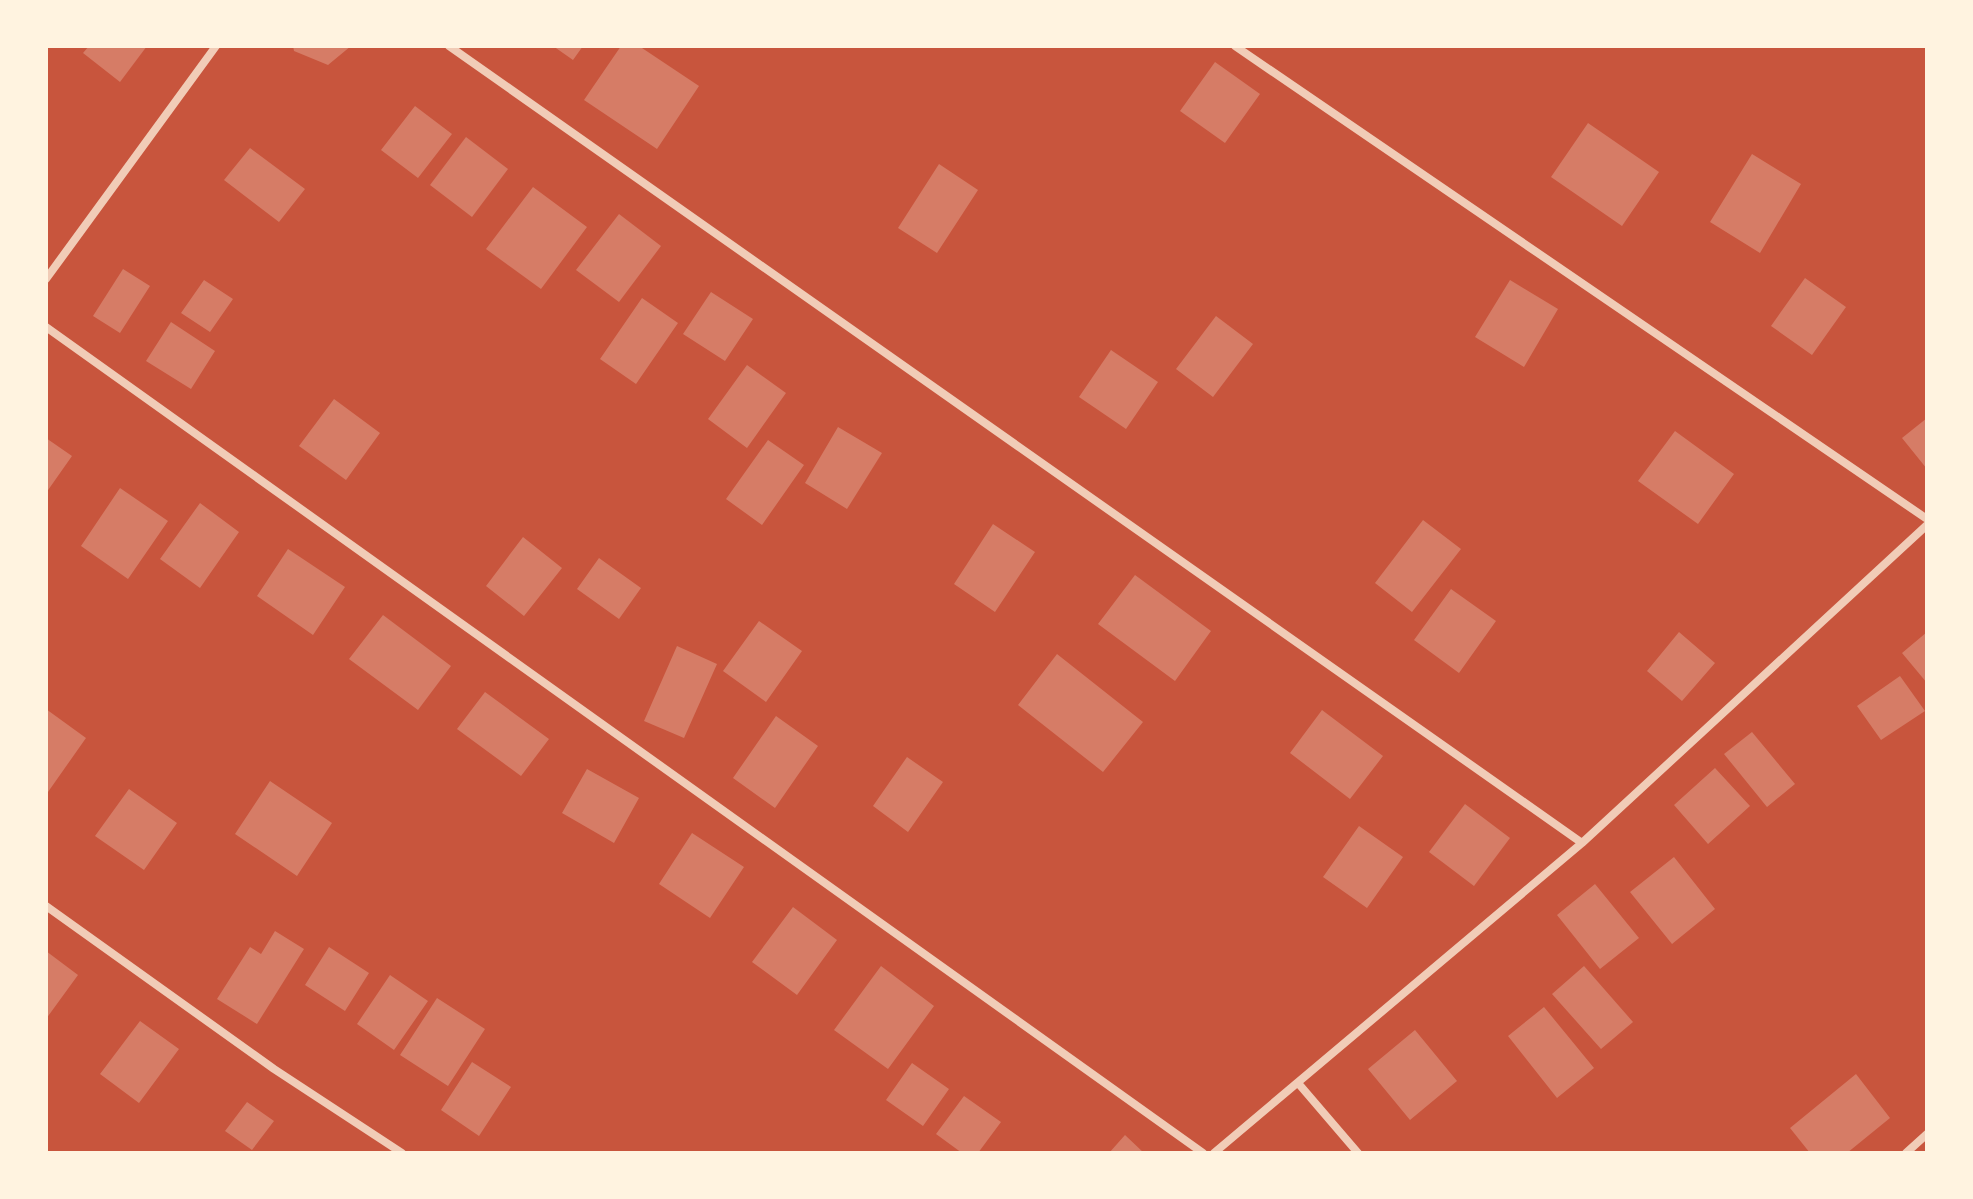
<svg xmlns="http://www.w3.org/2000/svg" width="1973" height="1199" viewBox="0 0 1973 1199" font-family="'PT Sans',sans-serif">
<rect width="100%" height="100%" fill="#c8553d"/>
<path fill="#d67c66" d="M89 46H147L120 82 83 53Z
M293 46H351L328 65 294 51Z
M553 46H583L573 60Z
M621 46H639L699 86 657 149 584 100Z
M1215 62 1260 94 1225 143 1180 111Z
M415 106 452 134 418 178 381 150Z
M1588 123 1659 172 1622 226 1551 177Z
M466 137 508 169 472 217 430 185Z
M250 148 305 189 279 222 224 180Z
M1752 154 1801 184 1760 253 1710 222Z
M939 164 978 190 937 253 898 228Z
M533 187 587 227 541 289 486 249Z
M619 214 661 246 619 302 576 270Z
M123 269 150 286 120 333 93 316Z
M1805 278 1846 307 1812 355 1771 326Z
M204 280 233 299 210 332 181 313Z
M1510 280 1558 309 1524 367 1475 337Z
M711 292 753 319 725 361 683 334Z
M642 298 678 323 636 384 600 359Z
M1216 316 1253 344 1213 397 1176 369Z
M171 322 215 351 191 389 146 361Z
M1111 350 1158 382 1126 429 1079 397Z
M747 365 786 393 747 448 708 419Z
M334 399 380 433 346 480 299 446Z
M1927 418V469L1902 438Z
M838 427 882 453 847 509 805 483Z
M1675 431 1734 474 1698 524 1638 481Z
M46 438 72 456 46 493Z
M768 440 804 465 762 525 726 499Z
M120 488 168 521 128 579 81 546Z
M200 503 239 532 200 588 160 559Z
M1423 520 1461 549 1412 612 1375 583Z
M993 524 1035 552 995 612 954 584Z
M523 537 562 568 524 616 486 586Z
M288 549 345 587 313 635 257 596Z
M599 558 641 588 619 619 577 589Z
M1135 575 1211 631 1175 681 1098 624Z
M1451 589 1496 621 1459 673 1414 640Z
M383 615 451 666 418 710 349 659Z
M759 621 802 651 766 702 723 671Z
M1679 632 1715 663 1682 701 1647 671Z
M1927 632V683L1902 653Z
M677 646 717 664 684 738 644 721Z
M1057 654 1143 722 1103 772 1018 705Z
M1900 676 1925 711 1881 740 1857 706Z
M485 692 549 739 521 776 457 729Z
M46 709 86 738 48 792 46 790Z
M1322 710 1383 756 1350 799 1290 753Z
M776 716 818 746 775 808 733 778Z
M1752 732 1795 784 1767 807 1724 754Z
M907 757 943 782 908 832 873 806Z
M1715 768 1750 806 1708 844 1674 805Z
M587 769 639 798 614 843 562 813Z
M270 781 332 823 297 876 235 834Z
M129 789 177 823 144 870 95 836Z
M1465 804 1510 838 1474 886 1429 852Z
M1359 826 1403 857 1367 908 1323 877Z
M692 833 744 867 710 918 659 884Z
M1674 857 1715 909 1672 944 1630 892Z
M1595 884 1639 938 1600 969 1557 915Z
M793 907 837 940 797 995 752 962Z
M275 931 304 949 257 1024 217 999 250 947 261 954Z
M329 947 369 973 345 1011 305 985Z
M46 951 78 975 46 1019Z
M881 966 934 1006 888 1069 834 1030Z
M1584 966 1633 1022 1601 1049 1552 994Z
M390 975 428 1001 394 1050 357 1024Z
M437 998 485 1029 448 1086 400 1055Z
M1544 1007 1594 1068 1557 1098 1508 1036Z
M140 1021 179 1049 139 1103 100 1074Z
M1415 1030 1457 1081 1410 1120 1368 1069Z
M472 1062 511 1087 479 1136 441 1110Z
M912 1063 949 1089 923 1126 886 1100Z
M1856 1074 1890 1118 1847 1153H1810L1790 1128Z
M964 1096 1001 1122 978 1153H962L936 1134Z
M247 1102 274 1121 252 1150 225 1131Z
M1125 1135 1144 1153H1109Z"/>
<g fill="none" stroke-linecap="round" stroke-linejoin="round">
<path stroke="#f1ccb7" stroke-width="8" d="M449 46 1582 843
M1235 46 1927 519
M46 279 216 46
M46 327 1203 1153
M46 906 274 1069 402 1153
M1298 1083 1358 1153
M1214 1153 1582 843 1927 525
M1906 1153 1927 1134"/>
</g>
<rect width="1973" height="1199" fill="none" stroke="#fff3e0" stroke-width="96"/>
</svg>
